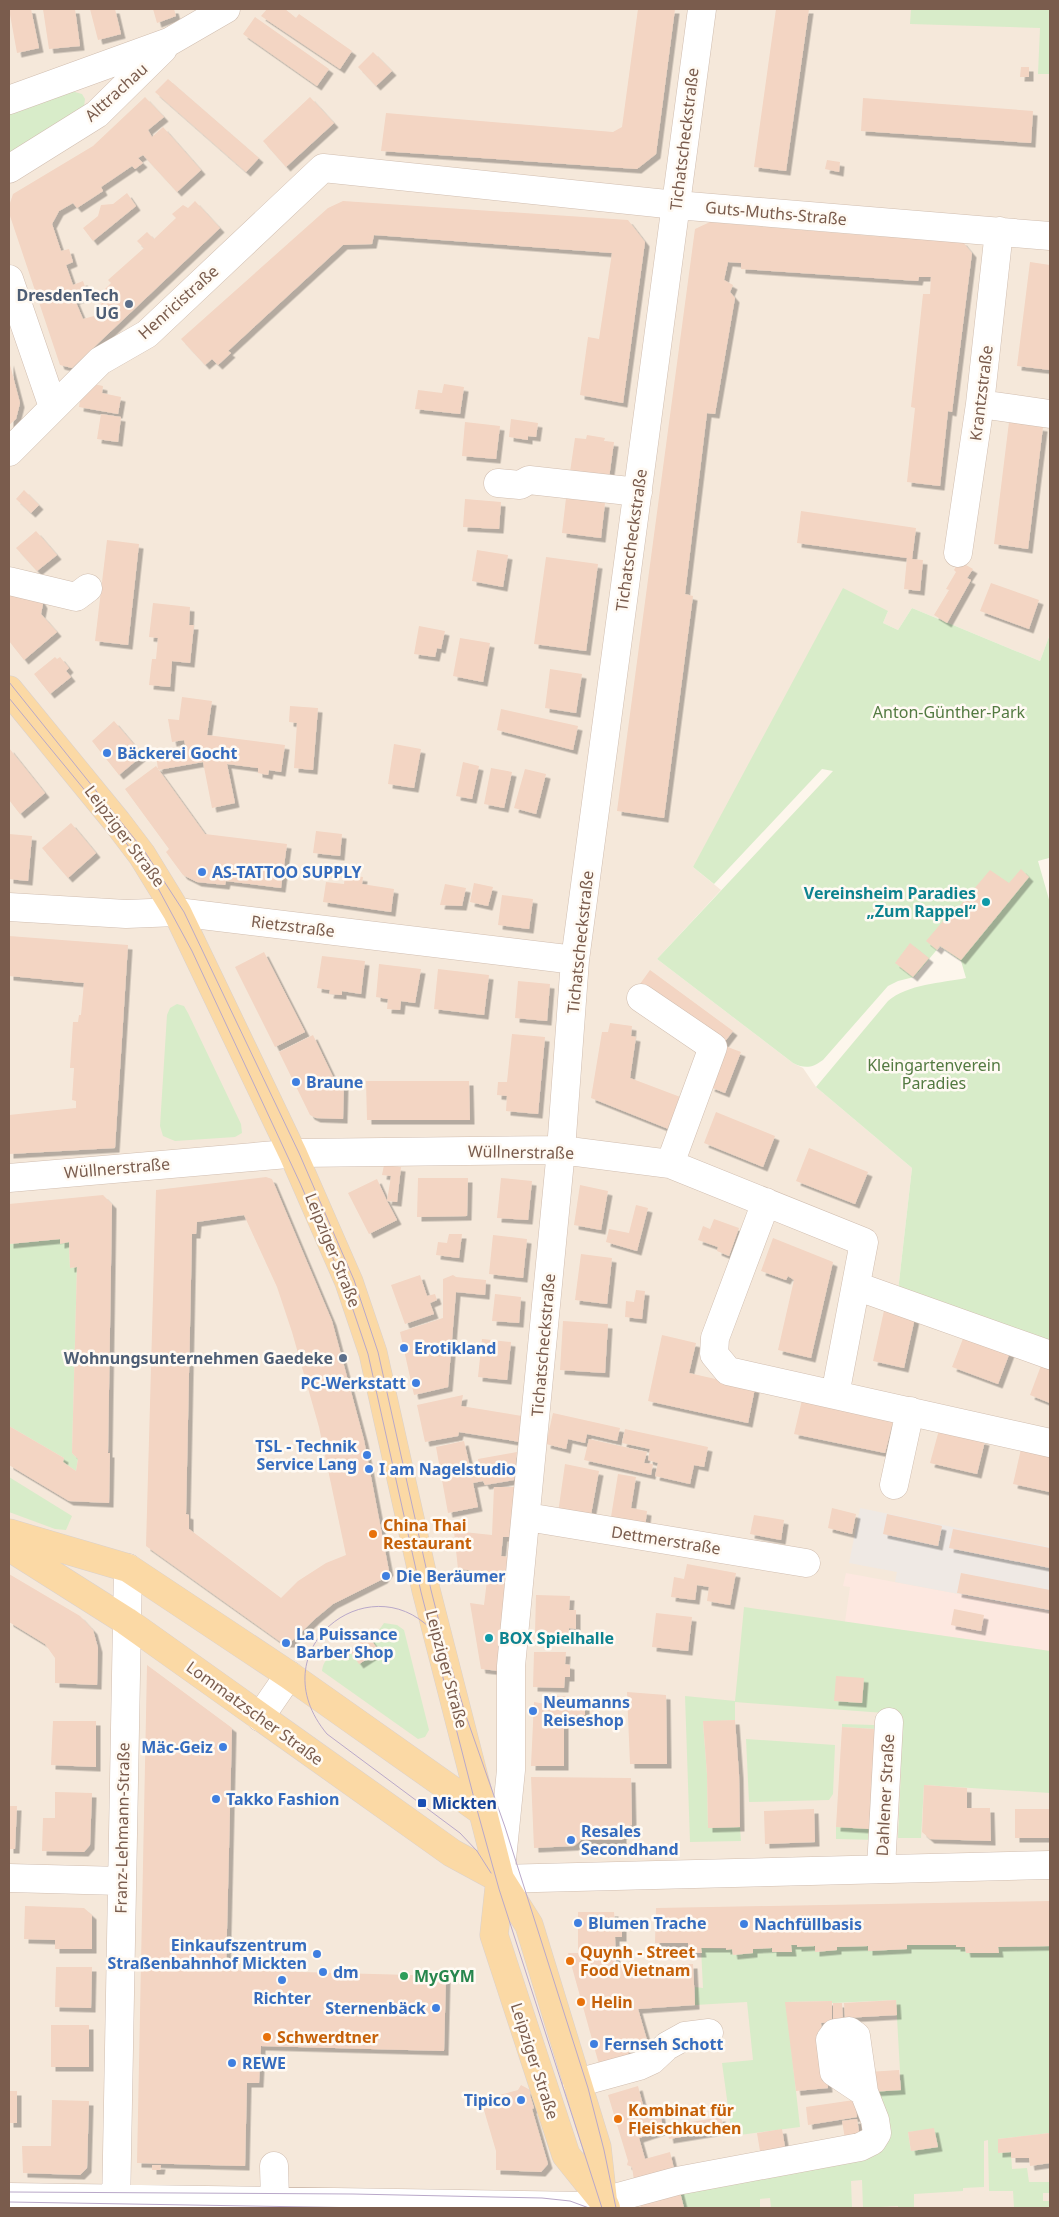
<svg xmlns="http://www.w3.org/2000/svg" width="1059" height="2217" viewBox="0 0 1059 2217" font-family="'Noto Sans',sans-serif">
<defs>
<filter id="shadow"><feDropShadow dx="4.5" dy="4.5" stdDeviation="0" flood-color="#0004"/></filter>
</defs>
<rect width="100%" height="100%" fill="#fdf6ec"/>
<path fill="#f5e8da" d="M9 9H1050V634L1040 661 912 608 898 630 883 623 888 611 693 867 721 890 657 959 793 1063 803 1068 816 1087 912 1168 898 1291 1050 1340V2208H9Z"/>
<path fill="#fde8e0" d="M846 1573 1050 1611V1651L845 1622 850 1587 843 1586Z"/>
<path fill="#efe9e4" d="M860 1508 1050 1547V1611L895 1582 897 1572 849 1563Z"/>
<path fill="#d8ecc9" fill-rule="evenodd" d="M911 9H1050V74H1038L1040 28 910 24Z
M68 90 82 94 85 99 84 107 9 156V111Z
M843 588 888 611 883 623 898 630 912 608 1040 661 1050 634V860L1049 858 1038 861 1050 903V1340L898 1291 912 1168 816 1087 888 1001C908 984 941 983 966 978L961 961 940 946 914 977 898 981 888 986 823 1060C812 1068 805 1069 793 1063L657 959 833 771 822 769 714 884 693 867Z
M177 1004 184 1006 188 1013 241 1124 242 1133 235 1137 175 1141 163 1136 160 1126 167 1015 170 1008Z
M60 1239 69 1242 70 1268 77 1267 72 1453 78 1459 76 1471 63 1462 64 1458 9 1426V1244Z
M9 1477 72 1516 66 1530 55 1529 9 1512Z
M744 1607 1050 1651V1793L924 1785 921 1838H898L901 1770H897L898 1714 735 1702V1720L703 1722 707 1774 708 1828 740 1827 741 1841 690 1842 685 1696 735 1701Z
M384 1623 397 1625 404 1630 429 1730 425 1737 418 1739 322 1671C325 1652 336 1659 349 1650L360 1664 379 1651 369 1637 379 1630Z
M842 1724 874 1725 882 1732 876 1840 836 1839V1827L869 1828 875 1729 842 1727Z
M746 1739 835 1745 833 1794 829 1800 749 1802Z
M791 1945 815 1946V1952L837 1950V1947L868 1946V1951L907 1949V1945H956V1947H965L966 1953H998V1947L1050 1946V2133L998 2139V2153L1011 2152 1012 2169 1027 2168 1029 2182H1050V2193H1043V2201H1050V2208H1014L1013 2191H989L988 2140 984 2141V2187L963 2188V2191L914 2194V2208H898V2206L863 2208 862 2180 851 2181 852 2208H771L770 2198 760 2199V2208H684L679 2188 873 2149 870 2092 901 2089 896 2000 832 2003 831 2001 786 2002 800 2127 732 2136 722 2063 753 2060 747 2002 695 2005V1987L703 1988 701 1948 732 1949 733 1955 752 1953 753 1949 772 1948V1952H791ZM934 2129 938 2147 911 2151 908 2132Z"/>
<path fill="#f3d5c3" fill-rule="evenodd" filter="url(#shadow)" d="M9 9H31L39 48 17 53Z
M43 9H75L80 46 49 49Z
M90 9H115L121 34 98 40Z
M153 9H174L176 16 157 23Z
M267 9H285L296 18 299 14 352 51 340 69 261 16Z
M638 9H675L656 154 637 169 381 151 386 113 613 132 622 127Z
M776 9H809L786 171 754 167Z
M255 17 329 69 317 86 243 34Z
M373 52 392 71 376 86 358 67Z
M1021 67H1029V77H1020Z
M168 79 259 158 246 172 155 92Z
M145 97 164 117 148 130 152 137 163 127 201 170 177 192 143 155 138 158 143 163 135 169 132 166 101 187 103 191 77 208 73 203 59 211 52 224 61 251 69 249 73 262 66 265 73 285 83 281 88 295 75 300 83 319 94 316 105 308 101 304 106 299 100 294 111 283 108 280 144 248 137 241 147 232 154 239 176 218 172 214 183 205 188 208 195 201 220 228 72 368 60 365 9 213V206L13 194 93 146Z
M310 97 334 123 286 167 263 141Z
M863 98 1033 111 1031 143 861 131Z
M827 160 840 162 839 172 825 169Z
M127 193 136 206 93 241 83 228 98 216 101 205 113 204Z
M343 201 628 220 645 242 623 403 580 395 588 337 599 339 612 253 374 235 372 244 343 245 228 351 231 353 218 365 212 359 205 365 181 339 328 208Z
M710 222 872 236 962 241 972 253 955 388 952 412 948 411 940 486 907 482 915 408 911 407 923 294H930L931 277H919L918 281 741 269V263L728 262 724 280 733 285 730 292 735 298 715 414 707 413 685 594 693 596 664 818 617 811 695 229Z
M1030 262 1050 265V370L1017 366Z
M9 361 20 403 16 419 9 425Z
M89 383 103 386 102 393 121 397 118 414 79 407 82 390Z
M444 384 464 387 460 414 415 409 418 390 442 393Z
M101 414 121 417 118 442 97 439Z
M511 419 538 423 536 437 528 436V440L509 437Z
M465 422 500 426 496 459 462 456Z
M1009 422 1043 427 1028 549 994 544Z
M587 435 605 438 604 441 614 442 609 478 570 472 575 438 586 439Z
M24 490 39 505 31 513 16 499Z
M579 496 597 498 596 502 605 503 601 538 562 533 566 498 578 500Z
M465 499 501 502 499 529 463 527Z
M801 511 916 528 912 559 923 560 920 591 904 589 907 558 797 543Z
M36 531 57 555 37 571 16 548Z
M107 540 139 544 128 645 95 641Z
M477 550 508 555 503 587 472 581Z
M546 557 598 564 586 651 534 644Z
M959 561 973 569 967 578 971 580 947 623 934 615 949 590 946 589 956 572 954 570Z
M991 583 1039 600 1029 629 980 611Z
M18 587 30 601 38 595 43 604 41 614 57 632 24 660 9 641V595Z
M153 603 190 607 189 625H194L190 663 172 661 170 687 149 685 152 659H156L158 638 149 637Z
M419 626 445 631 441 649 437 648 435 657 414 654Z
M460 638 490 643 483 682 453 676Z
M55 657 57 659 60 657 69 668 66 671 71 677 50 694 34 674Z
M550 669 582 674 576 713 545 708Z
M182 697 212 701 207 735 285 745 281 772 269 770 268 775 258 773V768L227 764 235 803 212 808 203 762 158 770 156 753 186 748 184 740 172 742 168 719 179 720Z
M290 706 318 708 313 770 294 768 297 723 289 722Z
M501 709 578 726 573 750 497 730Z
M114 721 143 755 119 775 92 741Z
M394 744 421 749 414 788 388 784Z
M9 748 45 793 20 814 9 800Z
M463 762 479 766 472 799 456 796Z
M156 766 205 834 287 844 281 888 226 881 225 885 197 882 183 875 166 852 169 849 125 789Z
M491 768 512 772 504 808 484 804Z
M525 769 546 774 536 814 514 808Z
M71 823 96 853 68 878 42 848Z
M316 831 342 834 340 856 313 853Z
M9 834 32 836 28 881 9 879Z
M1021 869 1029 877 961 960 940 946 937 950 926 941 943 921 946 922 990 870 1009 883Z
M345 875 363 877 362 884 394 889 391 912 323 902 326 882 344 884Z
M474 883 493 887 488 906 470 902Z
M445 884 466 888 462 906 440 905Z
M502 895 533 899 529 929 498 925Z
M9 936 128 945 115 1148 9 1154V1115L76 1108V1101L72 1100 74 1068H70L73 1022H78L79 1015H81L84 983 9 976Z
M910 943 929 958 913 977 895 963Z
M264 952 305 1032 275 1047 235 967Z
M322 956 365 961 361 994 342 991V995L329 994 330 990 317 988Z
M379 964 421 969 415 1003 401 1001 400 1010 387 1009 388 999 376 997Z
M438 969 489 975 484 1015 434 1009Z
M650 970 733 1031 723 1044 640 984Z
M518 981 550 984 547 1021 515 1018Z
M610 1023 632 1026 631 1036 636 1037 630 1078 683 1098 671 1130 591 1098 602 1032H608Z
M512 1034 545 1037 538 1114 506 1111 507 1096 497 1095 498 1082H507Z
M313 1035 335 1081H344L343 1119 316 1118 310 1115 279 1052Z
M725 1046 741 1052 725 1093 710 1087Z
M366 1081H469L470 1120H367Z
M716 1112 775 1136 763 1167 704 1143Z
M809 1148 868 1172 855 1204 796 1181Z
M384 1165 401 1167 397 1202 387 1201 397 1220 369 1234 348 1193 377 1179 387 1201 391 1176 382 1175Z
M266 1177 272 1179 332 1321 364 1440 389 1571 383 1579 333 1604 316 1618 290 1643H282L146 1546 156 1190ZM244 1215 277 1287 292 1332 319 1427 346 1555 326 1563 298 1581 281 1598 189 1529V1515L186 1514 192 1234H196L197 1222Z
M418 1178H468L467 1216 417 1217Z
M501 1178 532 1181 528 1220 497 1218Z
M580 1185 608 1191 601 1230 574 1225Z
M103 1195 112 1204 108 1453H110L109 1503 69 1501 9 1465V1426L64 1458 63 1462 76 1471 78 1459 72 1453 77 1267 70 1268 69 1242 60 1244V1239L9 1244V1204Z
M636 1205 648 1208 637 1251 606 1242 609 1229 629 1233Z
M714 1219 739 1228 729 1256 717 1251 718 1247 698 1240 703 1226 710 1229Z
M449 1234H462L459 1258 436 1255 438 1242 447 1243Z
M493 1235 527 1239 523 1278 489 1274Z
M773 1238 833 1262 811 1358 778 1350 794 1280 788 1276 786 1280 761 1271Z
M581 1254 612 1258 607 1304 575 1300Z
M420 1275 427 1296 435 1294 437 1300 430 1303 434 1314 405 1324 391 1285Z
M453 1275 456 1277 486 1280 485 1295 456 1292 448 1387 414 1395 400 1332 443 1318V1279Z
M636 1290 645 1291 642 1319 625 1317 626 1301 634 1302Z
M495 1294 521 1297 519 1323 492 1321Z
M885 1306 916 1313 904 1368 873 1361Z
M563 1321 608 1324 605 1373 560 1370Z
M662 1335 696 1343 689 1373 755 1388 748 1423 648 1401Z
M964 1336 1010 1352 998 1384 952 1367Z
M482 1339 511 1342 507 1380 478 1377Z
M1042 1363 1050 1366V1403L1030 1395Z
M463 1395 461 1406 522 1416 520 1442 459 1432 458 1436 425 1442 417 1405Z
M802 1400 893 1421 885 1453 794 1434Z
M553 1413 620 1428 617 1441 587 1434 585 1443 568 1439 566 1449 546 1444Z
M625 1429 708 1447 704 1467 694 1465 690 1484 655 1476 658 1463 648 1460 650 1449 622 1443Z
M939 1430 985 1441 977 1474 930 1463Z
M589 1439 647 1452 644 1463 653 1464 651 1475 584 1460Z
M464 1441 470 1467 479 1465 478 1459 517 1452 514 1480 485 1485 483 1481 473 1483 478 1507 448 1513 436 1447Z
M1021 1449 1050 1456V1492L1013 1484Z
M565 1464 599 1471 590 1520 558 1513Z
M618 1474 636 1477 631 1508 647 1511 645 1528 610 1523Z
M494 1487H516L511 1537H503L501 1556 509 1557 500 1671 481 1669 470 1603 484 1605 488 1572 458 1569 454 1531 492 1535Z
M832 1508 856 1514 852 1534 828 1528Z
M887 1514 942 1526 938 1546 883 1534Z
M754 1515 784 1520 781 1540 750 1534Z
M953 1529 1050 1548V1568L949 1548Z
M687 1564 736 1573 730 1605 707 1601 709 1587 697 1585 695 1600 671 1597 674 1577 684 1579Z
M961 1573 1050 1590V1610L957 1593Z
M9 1574 80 1616 93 1630 98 1648 97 1685 55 1683V1658L45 1644 9 1622Z
M536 1595 570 1596 569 1610H576V1629L569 1628V1634L535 1633Z
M954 1609 984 1615 981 1631 951 1625Z
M656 1613 692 1617 688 1651 652 1647Z
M369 1637 379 1651 359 1664 349 1650Z
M534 1652H566L565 1664 570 1665V1677H565L564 1688 533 1687Z
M147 1665 232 1728 226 1970 446 1976 444 2051 261 2046 259 2083H247L245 2166 137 2163Z
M836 1676 864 1678 862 1703 834 1701Z
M627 1692 666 1695 667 1764H630Z
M548 1695 585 1698V1715H559L558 1724H564V1766H531L534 1702 546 1704Z
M735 1720 739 1774 740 1827 708 1828 707 1774 703 1721Z
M53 1721H96V1767L51 1765Z
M842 1727 875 1729 869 1829 836 1827Z
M531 1777 631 1778 632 1825 626 1826V1834L622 1835V1840H581L574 1846 534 1848Z
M924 1785 967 1788V1808H990L991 1841 930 1839 922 1832Z
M55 1792 92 1793 90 1845 84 1852 42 1851 43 1818H55Z
M9 1806H17L15 1849H9Z
M814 1809 815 1842 765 1844 764 1811Z
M1015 1809H1050V1838H1015Z
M1050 1901V1946L998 1947 999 1953H966L965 1947H956V1945H907V1949L868 1951V1946L837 1947V1950L815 1952V1946L797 1947V1945H791L792 1952H772V1948L753 1949V1953L733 1955 732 1949 726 1950V1948H701L702 1953H688V1943H655L656 1908Z
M25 1906 84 1908 92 1915V1949H55V1940L24 1939Z
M578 1912H614L615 1927H622V1937H615L616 1967 693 1964 695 2005 638 2009 649 2047 628 2053 630 2060 600 2068 568 1953H578Z
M56 1967H92L91 2008 55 2007Z
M896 2000 897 2015 845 2018 844 2003Z
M832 2001V2022L821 2023 828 2088 796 2091 785 2002Z
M833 2003H842L843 2021H833Z
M51 2025H89V2067H51Z
M899 2070 901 2090 870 2092 868 2072Z
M521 2085 532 2091 530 2095 534 2108 532 2109 548 2164 541 2172 496 2170V2151L481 2100 518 2090Z
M638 2086 644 2109 659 2105 663 2130 639 2138 645 2159 670 2152 676 2177 635 2187 632 2167 627 2165 628 2161 608 2095Z
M9 2091H17V2123H9Z
M52 2100 89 2101 87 2168 80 2175 23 2173 22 2146H51Z
M854 2100 857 2117 808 2125 806 2107Z
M721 2117 724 2130 669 2139 667 2126Z
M857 2119 860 2137 845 2139 842 2121Z
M934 2128 938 2147 911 2151 908 2132Z
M782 2129 786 2153 761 2157 757 2133Z
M1050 2133V2163L1030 2166 1029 2158H1011V2152L998 2153V2139Z
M152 2165H161L160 2170H152Z
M679 2188 684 2208H641L638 2199Z"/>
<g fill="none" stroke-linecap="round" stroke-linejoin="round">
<defs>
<path id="minor" d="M702 9 575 960 561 1150 511 1666V1770L500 1879 1050 1865
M9 100 169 42 226 9
M9 169 97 114 163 49
M9 279 53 407
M980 404 1050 414
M9 452 100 361 147 334 323 168 676 205 1050 236
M498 483 520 485 529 480 638 492
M958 553 980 404 999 231
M9 581 76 597 88 588
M9 907 126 914 177 912 575 960
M641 998 713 1047 670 1164
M9 1178 299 1153 561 1150 670 1164 864 1242 835 1395
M766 1202 715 1338 714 1354 728 1371 1050 1443
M856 1286 1050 1355
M894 1485 910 1411
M527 1517 806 1563
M260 1717 289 1675
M881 1868 889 1722
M9 1878 121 1881
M577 2083 639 2066 652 2060 667 2046 685 2036 709 2033
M274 2166 275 2200
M9 2197 585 2206 677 2181 860 2147 872 2141 877 2133 875 2120 864 2092 834 2072 830 2040 835 2033 849 2031 856 2036 864 2092
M116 2208 128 1568"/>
<path id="major" d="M9 690 117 822 142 855 177 912 293 1154 349 1282 373 1353 426 1590 500 1879 529 1925 597 2147 603 2201 606 2208
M9 1533 128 1568 289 1675 483 1812
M9 1547 126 1621 452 1853 500 1879
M500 1879 494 1935 566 2155 603 2201"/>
</defs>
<use href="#minor" stroke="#d1beb0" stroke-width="29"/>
<use href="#major" stroke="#dad1cd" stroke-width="29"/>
<use href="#minor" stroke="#fff" stroke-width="28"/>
<use href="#major" stroke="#fbd9a5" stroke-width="28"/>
<path stroke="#b9a8c9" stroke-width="1" d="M9 682 145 852 184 912 299 1153 354 1280 378 1352 431 1590 447 1653 466 1716 505 1827 588 2088 604 2150 616 2208
M9 698 115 827 159 890 192 951 300 1183 344 1283 368 1354 421 1592 476 1806 499 1889 602 2208
M431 1629C367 1564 258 1651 327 1734L460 1833 477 1851 491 1873
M9 2192 353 2194 542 2198 570 2201 589 2208
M9 2202 370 2208"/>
</g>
<g fill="#5c6f8a" stroke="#fffaf3" stroke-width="2">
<circle cx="129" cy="304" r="5"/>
<circle cx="343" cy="1358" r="5"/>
</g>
<g fill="#3f7fe0" stroke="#fffaf3" stroke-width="2">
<circle cx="107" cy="753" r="5"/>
<circle cx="202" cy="872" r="5"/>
<circle cx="296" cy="1082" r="5"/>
<circle cx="404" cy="1348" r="5"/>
<circle cx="416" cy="1383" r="5"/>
<circle cx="367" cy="1455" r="5"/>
<circle cx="369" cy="1469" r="5"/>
<circle cx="386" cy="1576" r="5"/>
<circle cx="286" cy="1643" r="5"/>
<circle cx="533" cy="1711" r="5"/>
<circle cx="223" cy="1747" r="5"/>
<circle cx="216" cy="1799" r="5"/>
<circle cx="571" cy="1840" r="5"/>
<circle cx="578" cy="1923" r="5"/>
<circle cx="744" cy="1924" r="5"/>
<circle cx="317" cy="1954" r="5"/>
<circle cx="323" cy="1972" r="5"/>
<circle cx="282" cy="1980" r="5"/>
<circle cx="436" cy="2008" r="5"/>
<circle cx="594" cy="2044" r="5"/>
<circle cx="232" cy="2063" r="5"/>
<circle cx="521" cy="2100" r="5"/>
</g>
<g fill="#0f9aa8" stroke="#fffaf3" stroke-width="2">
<circle cx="986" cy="902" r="5"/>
<circle cx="489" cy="1638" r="5"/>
</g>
<g fill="#e8710a" stroke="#fffaf3" stroke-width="2">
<circle cx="373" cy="1534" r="5"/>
<circle cx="570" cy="1961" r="5"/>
<circle cx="581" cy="2002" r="5"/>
<circle cx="267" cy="2037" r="5"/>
<circle cx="618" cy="2119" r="5"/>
</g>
<rect fill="#1a4fb4" stroke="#fffaf3" stroke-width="2" x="417" y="1798" width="10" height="10" rx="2.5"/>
<circle fill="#2e9e5b" stroke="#fffaf3" stroke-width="2" cx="404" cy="1976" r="5"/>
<g text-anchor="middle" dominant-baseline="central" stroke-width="5" stroke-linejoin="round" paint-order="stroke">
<g font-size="16" fill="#7a5c4d" stroke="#fffaf3">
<text transform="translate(116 92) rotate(-42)">Alttrachau</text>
<text transform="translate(684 139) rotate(-83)">Tichatscheckstraße</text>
<text transform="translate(776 213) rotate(5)">Guts-Muths-Straße</text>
<text transform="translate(178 302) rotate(-42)">Henricistraße</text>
<text transform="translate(981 393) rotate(-83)">Krantzstraße</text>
<text transform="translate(631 540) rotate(-82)">Tichatscheckstraße</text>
<text transform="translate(125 836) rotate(53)">Leipziger Straße</text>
<text transform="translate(293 926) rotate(7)">Rietzstraße</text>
<text transform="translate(580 942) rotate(-84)">Tichatscheckstraße</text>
<text transform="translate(521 1152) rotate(1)">Wüllnerstraße</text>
<text transform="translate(117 1168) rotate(-5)">Wüllnerstraße</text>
<text transform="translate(333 1250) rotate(68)">Leipziger Straße</text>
<text transform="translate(543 1345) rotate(-85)">Tichatscheckstraße</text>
<text transform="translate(666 1540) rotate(9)">Dettmerstraße</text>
<text transform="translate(447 1669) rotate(75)">Leipziger Straße</text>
<text transform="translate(255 1713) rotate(36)">Lommatzscher Straße</text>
<text transform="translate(885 1795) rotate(-87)">Dahlener Straße</text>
<text transform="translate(122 1828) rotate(-89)">Franz-Lehmann-Straße</text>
<text transform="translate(535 2061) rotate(72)">Leipziger Straße</text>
</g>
<g font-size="16" font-weight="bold" fill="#4e5e75" stroke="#fffaf3" text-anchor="end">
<text x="119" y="295">DresdenTech<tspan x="119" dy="18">UG</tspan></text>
<text x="333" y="1358">Wohnungsunternehmen Gaedeke</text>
</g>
<g font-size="16" fill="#537a41" stroke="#fffaf3">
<text x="949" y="712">Anton-Günther-Park</text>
<text x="934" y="1065">Kleingartenverein<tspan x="934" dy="18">Paradies</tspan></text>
</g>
<g font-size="16" font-weight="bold" fill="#366cbe" stroke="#fffaf3" text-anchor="start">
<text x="117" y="753">Bäckerei Gocht</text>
<text x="212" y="872">AS-TATTOO SUPPLY</text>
<text x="306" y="1082">Braune</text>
<text x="414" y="1348">Erotikland</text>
<text x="406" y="1383" text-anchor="end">PC-Werkstatt</text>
<text x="357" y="1446" text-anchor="end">TSL - Technik<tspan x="357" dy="18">Service Lang</tspan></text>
<text x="379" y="1469">I am Nagelstudio</text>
<text x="396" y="1576">Die Beräumer</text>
<text x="296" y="1634">La Puissance<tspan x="296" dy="18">Barber Shop</tspan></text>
<text x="543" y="1702">Neumanns<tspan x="543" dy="18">Reiseshop</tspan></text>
<text x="213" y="1747" text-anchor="end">Mäc-Geiz</text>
<text x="226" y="1799">Takko Fashion</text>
<text x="581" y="1831">Resales<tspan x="581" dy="18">Secondhand</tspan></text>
<text x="588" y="1923">Blumen Trache</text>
<text x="754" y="1924">Nachfüllbasis</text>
<text x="307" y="1945" text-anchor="end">Einkaufszentrum<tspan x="307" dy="18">Straßenbahnhof Mickten</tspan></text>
<text x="333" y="1972">dm</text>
<text x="282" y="1998" text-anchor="middle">Richter</text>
<text x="426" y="2008" text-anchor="end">Sternenbäck</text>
<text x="604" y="2044">Fernseh Schott</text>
<text x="242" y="2063">REWE</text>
<text x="511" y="2100" text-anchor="end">Tipico</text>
</g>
<g font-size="16" font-weight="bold" fill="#0d838f" stroke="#fffaf3" text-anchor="end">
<text x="976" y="893">Vereinsheim Paradies<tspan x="976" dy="18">„Zum Rappel“</tspan></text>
<text x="499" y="1638" text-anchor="start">BOX Spielhalle</text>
</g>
<g font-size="16" font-weight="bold" fill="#c56008" stroke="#fffaf3" text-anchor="start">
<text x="383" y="1525">China Thai<tspan x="383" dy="18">Restaurant</tspan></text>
<text x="580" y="1952">Quynh - Street<tspan x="580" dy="18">Food Vietnam</tspan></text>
<text x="591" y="2002">Helin</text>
<text x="277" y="2037">Schwerdtner</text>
<text x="628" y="2110">Kombinat für<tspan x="628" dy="18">Fleischkuchen</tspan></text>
</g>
<g font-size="16" font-weight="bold" fill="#164399" stroke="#fffaf3" text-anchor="start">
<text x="432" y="1803">Mickten</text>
</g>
<g font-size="16" font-weight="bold" fill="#27864d" stroke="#fffaf3" text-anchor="start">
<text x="414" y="1976">MyGYM</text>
</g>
</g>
<rect width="1059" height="2217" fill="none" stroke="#7a5c4d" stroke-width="20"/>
</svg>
